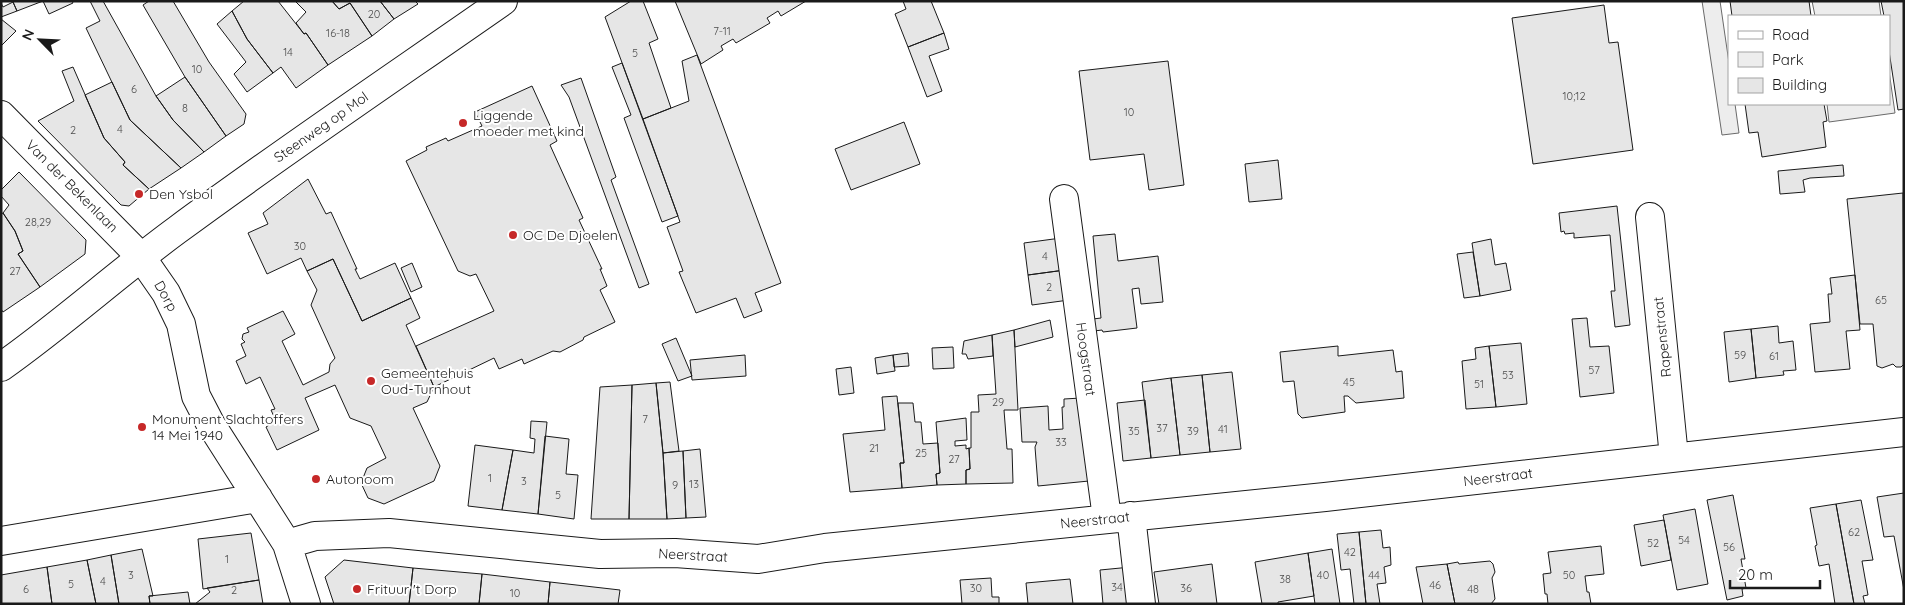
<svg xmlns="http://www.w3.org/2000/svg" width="1905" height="605" viewBox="0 0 1905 605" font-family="Quicksand,sans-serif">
<rect width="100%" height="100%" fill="#fff"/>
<path fill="#ededed" stroke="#6a6a6a" d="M1702 1H1720L1729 63V104H1735L1739 133 1722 135Z
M1812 1H1879L1881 16H1815Z
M1889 71 1895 113 1829 122 1827 104H1889Z"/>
<path fill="#e6e6e6" stroke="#1a1a1a" d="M43 1 17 11 13 2 14 1Z
M72 1 73 3 49 14 43 1Z
M90 1H103L156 96 173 120 204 152 181 168 130 120 86 28 100 21Z
M149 1H173L209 62 246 114 244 124 226 136 185 77 143 5Z
M244 1H278L304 34 306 33 328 65 296 88 281 67 273 73 247 39 232 11Z
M295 1H332L339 9 350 3 372 36 328 65 306 33 304 34 296 23 306 12Z
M332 1H380L394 19 372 36 350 3 339 9Z
M380 1H415L418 4 394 19Z
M631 1H643L658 39 649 43 671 108 643 119 605 17Z
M675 1H806L781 16 778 11 767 18 770 23 736 43 733 39 721 46 723 50 701 64Z
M903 1H931L944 33 908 47 895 14 906 9Z
M1730 1H1809L1811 16H1732Z
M1881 1H1904V109L1898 110 1889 51V16H1884Z
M13 2 17 11 1 17V3L3 7Z
M1604 5 1609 43 1618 42 1633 150 1533 164 1512 18Z
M232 11 247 39 273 73 247 92 234 74 246 62 217 24Z
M1 19 16 31 1 46Z
M944 33 949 49 929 56 942 91 927 97 908 47Z
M697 55 781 283 755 293 762 311 744 318 736 298 696 313 679 272 683 271 667 227 680 222 643 119 689 101 682 61Z
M1168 61 1184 185 1149 190 1144 154 1090 160 1079 71Z
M622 63 678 216 662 222 624 118 631 115 612 67Z
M73 67 104 138 125 162 123 165 149 189 129 206 121 205 38 121 74 101 62 71Z
M185 77 226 136 204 152 173 120 156 96Z
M581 78 616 177 611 180 649 284 639 288 569 97 561 85Z
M112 82 130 120 181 168 149 189 123 165 125 162 104 138 85 95Z
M532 86 557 141 550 145 583 218 579 220 602 269H600L607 286 600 290 615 322 584 337 583 340 560 352 553 351 524 364 522 359 499 369 494 358 434 387 416 346 494 311 476 274 470 276 458 271 406 161 427 150 426 147 446 138 448 141 482 126 475 112Z
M1745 104H1824L1827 121 1823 122 1826 147 1762 157 1758 132 1749 133Z
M904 122 920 164 851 190 835 149Z
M1278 160 1282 199 1249 202 1245 164Z
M1843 165 1844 176 1810 178 1803 180 1805 192 1780 194 1778 171Z
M19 172 86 240 85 254 40 287 18 254 23 251 15 231 3 213 9 205 1 196V190Z
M308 179 326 214 331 212 357 269H355L360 279 395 263 411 298 362 321 333 259 307 271 301 258 267 274 248 233 268 224 263 213Z
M1903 193 1904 364 1901 367H1896L1893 364 1882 368 1877 366 1873 324H1860L1847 199Z
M1617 206 1630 325 1615 327 1611 291H1615L1610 235 1574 238V233L1565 234 1564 231 1561 232 1559 213Z
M3 213 15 231 23 251 18 254 40 287 3 312 1 309V214Z
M1115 234 1118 261 1158 256 1163 302 1141 304 1139 288 1132 289 1137 328 1103 332 1102 330 1094 331 1093 319 1101 318 1093 236Z
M1061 238 1065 270 1028 275 1024 243Z
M1491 239 1495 265 1506 263 1511 290 1480 296 1472 243Z
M1473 252 1480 296 1464 298 1457 254Z
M333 259 362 321 411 298 420 318 406 325 434 387 427 402 413 408 440 466 434 481 384 504 368 498 361 483 367 468 386 458 371 426 350 418 335 385 305 398 319 430 277 450 266 427 276 421 271 410 275 409 260 377 246 384 236 361 246 356 241 344 245 342 242 339 243 334 249 332 247 328 283 311 295 334 282 341 303 385 329 372 330 364 335 358 311 305 317 290 307 271Z
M412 263 422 287 411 292 401 268Z
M1065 270 1069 300 1032 305 1028 275Z
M1855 275 1860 330 1846 331 1850 369 1815 372 1810 324 1830 322 1828 294H1832L1830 278Z
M1587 318 1590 347 1609 346 1614 393 1580 397 1572 319Z
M1050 320 1053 337 1015 347 1014 330Z
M1778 326 1779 343 1793 341 1796 370 1783 371 1784 375 1756 378 1751 329Z
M1751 329 1756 378 1729 382 1724 332Z
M1014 330 1018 410H1004L1007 449H1012L1013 483 966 484V470L970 469 969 448H971V412H979L978 395 996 394 992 335Z
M992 335 993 356 968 359 966 354H962L964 341Z
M676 338 692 376 678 381 662 344Z
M1521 343 1527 404 1496 407 1489 346Z
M1338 346V356L1393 350 1396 372 1402 371 1404 398 1356 403 1348 396H1344L1345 412 1302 418 1298 414 1294 381 1283 382 1280 352Z
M1489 346 1496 407 1466 409 1462 361 1476 359 1475 348Z
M953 347 954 368 933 369 932 348Z
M908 353 909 366 894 367 893 355Z
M745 355 746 376 692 380 690 360Z
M893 355 895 371 877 374 875 358Z
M851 367 854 393 839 395 836 369Z
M1232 372 1241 449 1210 452 1202 375Z
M1202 375 1210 452 1180 455 1171 378Z
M1171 378 1180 455 1151 458 1142 382Z
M670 382 679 451 663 453 656 383Z
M656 383 663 453 667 519H629L632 385Z
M632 385 629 519H591L600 387Z
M897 396 904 463H900L902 488 850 492 843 434 885 430 882 397Z
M1081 398 1089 481 1038 486 1035 447 1037 442H1022L1020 408 1048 406 1049 430 1063 429 1062 407H1064V399Z
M1145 400 1151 458 1123 461 1117 403Z
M898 403H913L915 422H921L923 444 938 443 940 473 936 474 937 485 902 488 900 463H904Z
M966 418 967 440 955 441V446L966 445V449L969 448 970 469 966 470V484L937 485 936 474 940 473 936 422Z
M531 421 547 422 538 514 502 510 513 450 534 453 535 439 530 438Z
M545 436 569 439 566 474 578 475 574 519 538 514Z
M475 445 513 450 502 510 468 506Z
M700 449 706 517 686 518 683 451Z
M683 451 686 518 667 519 663 453Z
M1904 493V590L1894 536 1884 537 1877 497Z
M1733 495 1745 559H1741L1746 588 1742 589 1743 596 1727 600 1707 500Z
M1861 500 1873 560 1862 561 1868 595 1863 596 1865 604H1854L1836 504Z
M1836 504 1854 604H1835L1829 564 1819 566 1815 546 1817 545 1810 508Z
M1695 509 1708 584 1677 590 1663 515Z
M1664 520 1671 560 1641 566 1634 525Z
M1381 530 1383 548 1390 547 1391 565 1384 567 1386 583 1377 584 1380 604H1366L1359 532Z
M1359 532 1366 604H1354L1350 569 1341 570 1337 534Z
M251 533 259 580 203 589 198 539Z
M1601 546 1604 574 1585 576 1587 592H1589L1591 604H1548L1547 594H1545L1543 574 1551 573 1548 552Z
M142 549 153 596H149L150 604H119L111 555Z
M1332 549 1340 604H1315L1308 553Z
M1308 553 1314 596 1278 602V604H1262L1255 562Z
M111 555 119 604H96L87 560Z
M87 560 96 604H52L47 567Z
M344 560 413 568 409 604H334L325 577Z
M1490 561 1493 564 1495 572 1492 578 1495 599 1491 604H1455L1447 564 1458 562 1459 564Z
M1212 564 1217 604H1159L1154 572Z
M1447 564 1455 604H1423L1416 567Z
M47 567 52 604H1V575Z
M1131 567 1135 604H1103L1100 570Z
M413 568 482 574 479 604H409Z
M482 574 550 582 548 604H479Z
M991 578 992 597H999V604H962L960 580Z
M1070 579 1073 604H1028L1026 583Z
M259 580 263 604H195L210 592 207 588Z
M550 582 620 590 618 604H548Z
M188 592 190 604H150L149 596Z"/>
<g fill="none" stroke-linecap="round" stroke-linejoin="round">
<defs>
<path id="minor" d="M1 115 141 257 166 293 181 324 196 396 210 423 287 544 306 604
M1064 199 1107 518
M1650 217 1674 457
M1131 516 1141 604
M1 541 258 498
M287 544 315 536 389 533 600 554 675 553 758 559 825 548 1325 497 1904 432"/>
<path id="major" d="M1 367C62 324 117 274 177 230 284 151 394 77 503 1"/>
</defs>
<use href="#minor" stroke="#1a1a1a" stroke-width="30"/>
<use href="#major" stroke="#1a1a1a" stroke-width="30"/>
<use href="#minor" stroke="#fff" stroke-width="28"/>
<use href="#major" stroke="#fff" stroke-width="28"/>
</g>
<g fill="#c62828" stroke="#fff" stroke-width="2">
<circle cx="463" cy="123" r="5"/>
<circle cx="139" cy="194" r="5"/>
<circle cx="513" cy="235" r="5"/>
<circle cx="371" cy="381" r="5"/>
<circle cx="142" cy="427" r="5"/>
<circle cx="316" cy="479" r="5"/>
<circle cx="357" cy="589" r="5"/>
</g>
<g text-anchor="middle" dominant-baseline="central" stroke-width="4" stroke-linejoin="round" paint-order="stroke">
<g font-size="11" fill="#4d4d4d">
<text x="374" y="14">20</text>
<text x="722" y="31">7-11</text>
<text x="338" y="33">16-18</text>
<text x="288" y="52">14</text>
<text x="635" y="53">5</text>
<text x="197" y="69">10</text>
<text x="134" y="89">6</text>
<text x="1574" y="96">10;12</text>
<text x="185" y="108">8</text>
<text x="1129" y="112">10</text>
<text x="120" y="129">4</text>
<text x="73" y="130">2</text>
<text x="38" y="222">28,29</text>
<text x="300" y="246">30</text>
<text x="1045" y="256">4</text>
<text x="15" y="271">27</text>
<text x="1049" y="287">2</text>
<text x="1881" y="300">65</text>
<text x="1740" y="355">59</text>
<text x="1774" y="356">61</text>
<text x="1594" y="370">57</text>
<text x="1508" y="375">53</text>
<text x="1349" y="382">45</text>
<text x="1479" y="384">51</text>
<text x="998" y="402">29</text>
<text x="645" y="419">7</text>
<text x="1162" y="428">37</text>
<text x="1223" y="429">41</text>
<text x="1134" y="431">35</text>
<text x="1193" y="431">39</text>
<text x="1061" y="442">33</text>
<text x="874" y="448">21</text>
<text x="921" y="453">25</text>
<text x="954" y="459">27</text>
<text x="490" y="478">1</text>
<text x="524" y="481">3</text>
<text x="694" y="484">13</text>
<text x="675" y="485">9</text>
<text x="558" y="495">5</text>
<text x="1854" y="532">62</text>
<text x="1684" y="540">54</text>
<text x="1653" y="543">52</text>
<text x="1729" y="547">56</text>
<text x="1350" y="552">42</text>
<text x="227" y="559">1</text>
<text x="131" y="575">3</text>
<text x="1323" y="575">40</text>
<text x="1374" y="575">44</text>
<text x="1569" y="575">50</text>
<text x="1285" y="579">38</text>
<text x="103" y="581">4</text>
<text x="71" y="584">5</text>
<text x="1435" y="585">46</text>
<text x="1117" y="587">34</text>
<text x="976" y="588">30</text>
<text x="1186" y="588">36</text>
<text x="26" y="589">6</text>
<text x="1473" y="589">48</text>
<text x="234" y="590">2</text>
<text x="515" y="593">10</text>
</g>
<g font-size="14" fill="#1a1a1a" stroke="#fff" text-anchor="start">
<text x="473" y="115">Liggende<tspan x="473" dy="16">moeder met kind</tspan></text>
<text x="149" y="194">Den Ysbol</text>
<text x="523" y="235">OC De Djoelen</text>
<text x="381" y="373">Gemeentehuis<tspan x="381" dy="16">Oud-Turnhout</tspan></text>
<text x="152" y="419">Monument Slachtoffers<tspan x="152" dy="16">14 Mei 1940</tspan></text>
<text x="326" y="479">Autonoom</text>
<text x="367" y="589">Frituur 't Dorp</text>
</g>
<g font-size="14" fill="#1a1a1a" stroke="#fff">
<text transform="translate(321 127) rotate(-35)">Steenweg op Mol</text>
<text transform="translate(72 186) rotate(45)">Van der Bekenlaan</text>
<text transform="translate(166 296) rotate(61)">Dorp</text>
<text transform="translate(1662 337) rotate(-96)">Rapenstraat</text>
<text transform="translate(1086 359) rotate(82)">Hoogstraat</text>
<text transform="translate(1498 477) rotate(-7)">Neerstraat</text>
<text transform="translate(1095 520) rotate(-6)">Neerstraat</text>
<text transform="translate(693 555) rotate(3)">Neerstraat</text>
</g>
</g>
<rect width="1905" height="605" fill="none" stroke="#1a1a1a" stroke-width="5"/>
<rect x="1728" y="15" width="162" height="90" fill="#ffffff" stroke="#a3a3a3"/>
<rect x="1738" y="31" width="25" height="8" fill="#ffffff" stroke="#a3a3a3"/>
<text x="1772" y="40" font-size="15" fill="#1a1a1a">Road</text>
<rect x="1738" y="52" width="25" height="15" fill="#ededed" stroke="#a3a3a3"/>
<text x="1772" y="65" font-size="15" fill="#1a1a1a">Park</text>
<rect x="1738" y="78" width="25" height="15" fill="#e6e6e6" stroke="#a3a3a3"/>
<text x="1772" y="90" font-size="15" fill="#1a1a1a">Building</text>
<g transform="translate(40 40) rotate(294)" stroke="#ffffff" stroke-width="4" paint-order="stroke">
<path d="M0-4L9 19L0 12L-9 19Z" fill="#1a1a1a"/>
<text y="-8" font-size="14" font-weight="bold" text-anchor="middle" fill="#1a1a1a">N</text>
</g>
<path d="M1730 580v8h90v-8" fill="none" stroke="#1a1a1a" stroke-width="2.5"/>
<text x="1738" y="580" font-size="15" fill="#1a1a1a" stroke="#ffffff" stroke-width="4" paint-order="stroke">20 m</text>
</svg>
